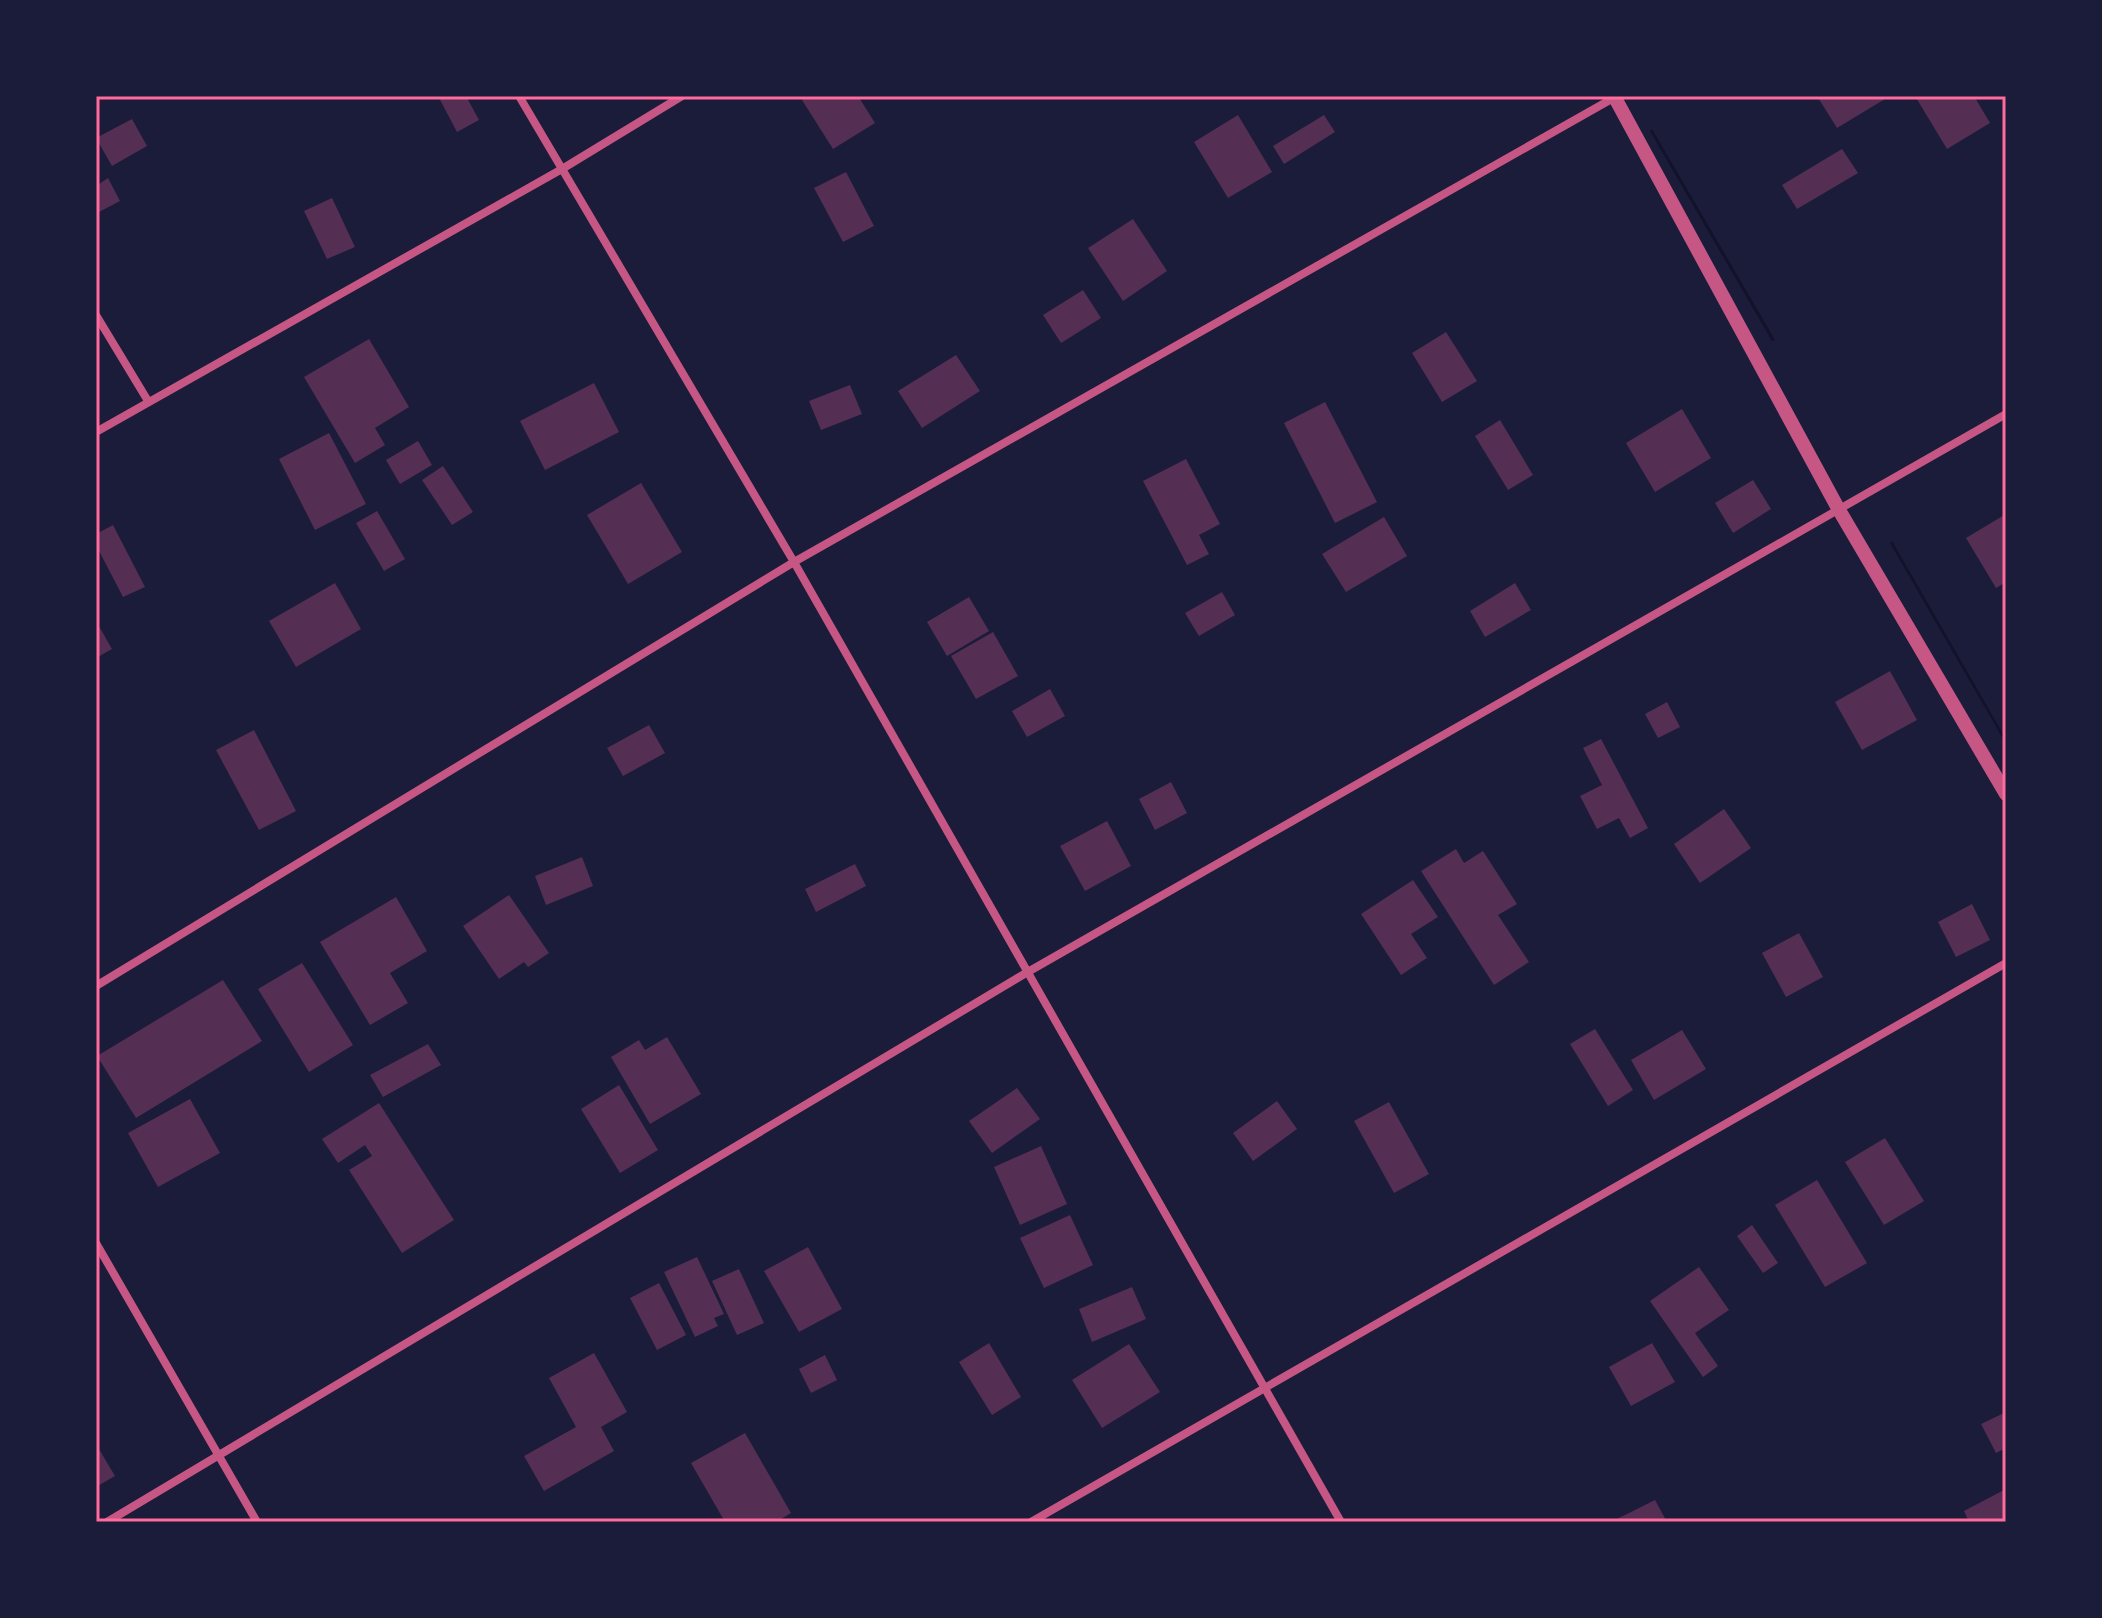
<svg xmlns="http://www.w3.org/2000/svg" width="2102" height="1618" viewBox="0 0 2102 1618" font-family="Ubuntu,sans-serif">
<rect width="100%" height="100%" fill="#1b1b3a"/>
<path fill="#12122b" d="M1652 129 1775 340 1772 341 1650 131Z
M1892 541 2006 739V744L1890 543Z"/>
<path fill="#542f53" d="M438 96H466L479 120 457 132Z
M808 96H858L875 123 833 149 802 100Z
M1817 96H1883L1885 99 1837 128Z
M1915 96H1974L1990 123 1947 149Z
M1238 115 1272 172 1228 198 1194 142Z
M1324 115 1335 132 1284 164 1273 146Z
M132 119 147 146 112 166 96 138Z
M1842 149 1858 173 1797 209 1782 185Z
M846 172 874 226 843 242 814 188Z
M108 178 120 201 99 212 96 206V186Z
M332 198 355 247 327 259 304 211Z
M1133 219 1167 271 1123 301 1088 248Z
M1083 290 1101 318 1061 343 1043 315Z
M1446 332 1477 381 1442 402 1412 353Z
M369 339 409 407 375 428 385 445 355 463 304 377Z
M956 355 980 391 922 428 898 391Z
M594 383 619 432 545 470 520 421Z
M850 385 862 414 821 430 809 401Z
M1325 402 1377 502 1335 523 1284 423Z
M1682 409 1711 458 1655 492 1626 443Z
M1500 420 1533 475 1508 490 1475 436Z
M329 433 366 504 315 530 279 459Z
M418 441 432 465 400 484 386 460Z
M1186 459 1220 524 1199 535 1209 554 1187 565 1143 481Z
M443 466 473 512 452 525 422 480Z
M1753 480 1771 509 1733 533 1715 503Z
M641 483 682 552 628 584 587 515Z
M377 511 405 559 384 571 356 523Z
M2006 514V582L1996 588 1966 538Z
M1384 517 1407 556 1346 592 1322 554Z
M113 525 145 587 123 597 96 545V534Z
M335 583 361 629 296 667 269 621Z
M1515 583 1531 610 1485 637 1470 611Z
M1222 592 1235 615 1199 636 1185 613Z
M969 597 989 631 947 656 927 622Z
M96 621 112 649 96 658Z
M993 632 1018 676 976 699 951 656Z
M1890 671 1917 720 1862 750 1835 702Z
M1050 689 1065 716 1027 737 1012 711Z
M1667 702 1680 727 1658 738 1645 714Z
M649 725 665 753 623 776 607 748Z
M254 730 296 811 259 830 216 750Z
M1601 739 1648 828 1630 838 1619 818 1597 829 1580 796 1602 785 1583 748Z
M1171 782 1187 813 1155 830 1139 799Z
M1724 809 1751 848 1700 883 1674 844Z
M1107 821 1131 866 1085 891 1060 846Z
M1456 849 1464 863 1483 851 1517 904 1498 915 1529 962 1494 985 1421 871Z
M582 857 593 886 546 905 535 876Z
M855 864 866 886 816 912 805 889Z
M1413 880 1438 917 1411 934 1427 958 1401 975 1361 914Z
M509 895 549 953 528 967 524 962 499 979 463 926Z
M396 897 427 951 390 973 408 1003 370 1025 320 942Z
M1972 904 1990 940 1956 957 1938 922Z
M1799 933 1823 977 1786 997 1762 953Z
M302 963 353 1045 309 1072 258 989Z
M223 980 262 1041 136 1118 97 1056Z
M1595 1029 1633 1090 1608 1106 1570 1044Z
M1682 1030 1706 1069 1654 1100 1631 1060Z
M667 1037 701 1094 650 1124 611 1057 639 1040 645 1050Z
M428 1044 441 1065 383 1097 370 1075Z
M619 1085 658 1150 620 1173 581 1109Z
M1017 1088 1040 1119 992 1153 969 1121Z
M190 1099 220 1153 158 1187 128 1133Z
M1277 1101 1297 1129 1253 1161 1233 1133Z
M1389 1102 1429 1174 1394 1193 1354 1121Z
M379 1103 454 1220 402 1253 349 1170 372 1156 365 1145 338 1163 322 1139Z
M1885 1138 1924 1201 1884 1225 1845 1162Z
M1041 1146 1067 1204 1020 1225 994 1167Z
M1817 1180 1867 1263 1825 1287 1775 1205Z
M1070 1215 1093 1265 1044 1288 1020 1238Z
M1752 1225 1778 1263 1763 1273 1737 1236Z
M808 1247 842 1309 799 1332 764 1271Z
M697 1257 724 1314 714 1318 718 1326 695 1337 664 1272Z
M1699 1267 1729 1310 1695 1333 1718 1366 1703 1377 1650 1301Z
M739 1269 764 1323 737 1335 712 1281Z
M659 1283 686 1335 657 1350 630 1298Z
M1132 1287 1146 1319 1092 1342 1079 1309Z
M989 1343 1021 1397 992 1415 959 1362Z
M1652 1343 1675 1382 1631 1406 1609 1367Z
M1129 1344 1160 1392 1102 1428 1072 1380Z
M594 1353 627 1412 601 1427 614 1451 544 1491 524 1456 576 1427 549 1378Z
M825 1355 837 1380 811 1393 799 1369Z
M2006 1412V1448L1996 1453 1981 1424Z
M745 1433 791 1513 776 1522H725L691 1463Z
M96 1444 115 1476 96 1487Z
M2004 1490 2006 1522H1969L1964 1511Z
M1655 1500 1667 1522H1619L1617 1519Z"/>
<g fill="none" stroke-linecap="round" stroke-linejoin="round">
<path stroke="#c65784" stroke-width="8" d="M519 96 794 562 1341 1522
M96 315 148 401
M96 432 562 169 682 96
M96 986 794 562 1617 96
M96 1243 257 1522
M107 1522 1026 973 2006 414
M1031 1522 2006 963"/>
<path stroke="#c65784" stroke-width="14" d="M1614 96 1839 510 2006 794"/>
</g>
<rect width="2102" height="1618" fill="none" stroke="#1b1b3a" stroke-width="196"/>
<rect x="98" y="98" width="1906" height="1422" fill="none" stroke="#ff6b9d" stroke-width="3"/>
</svg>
